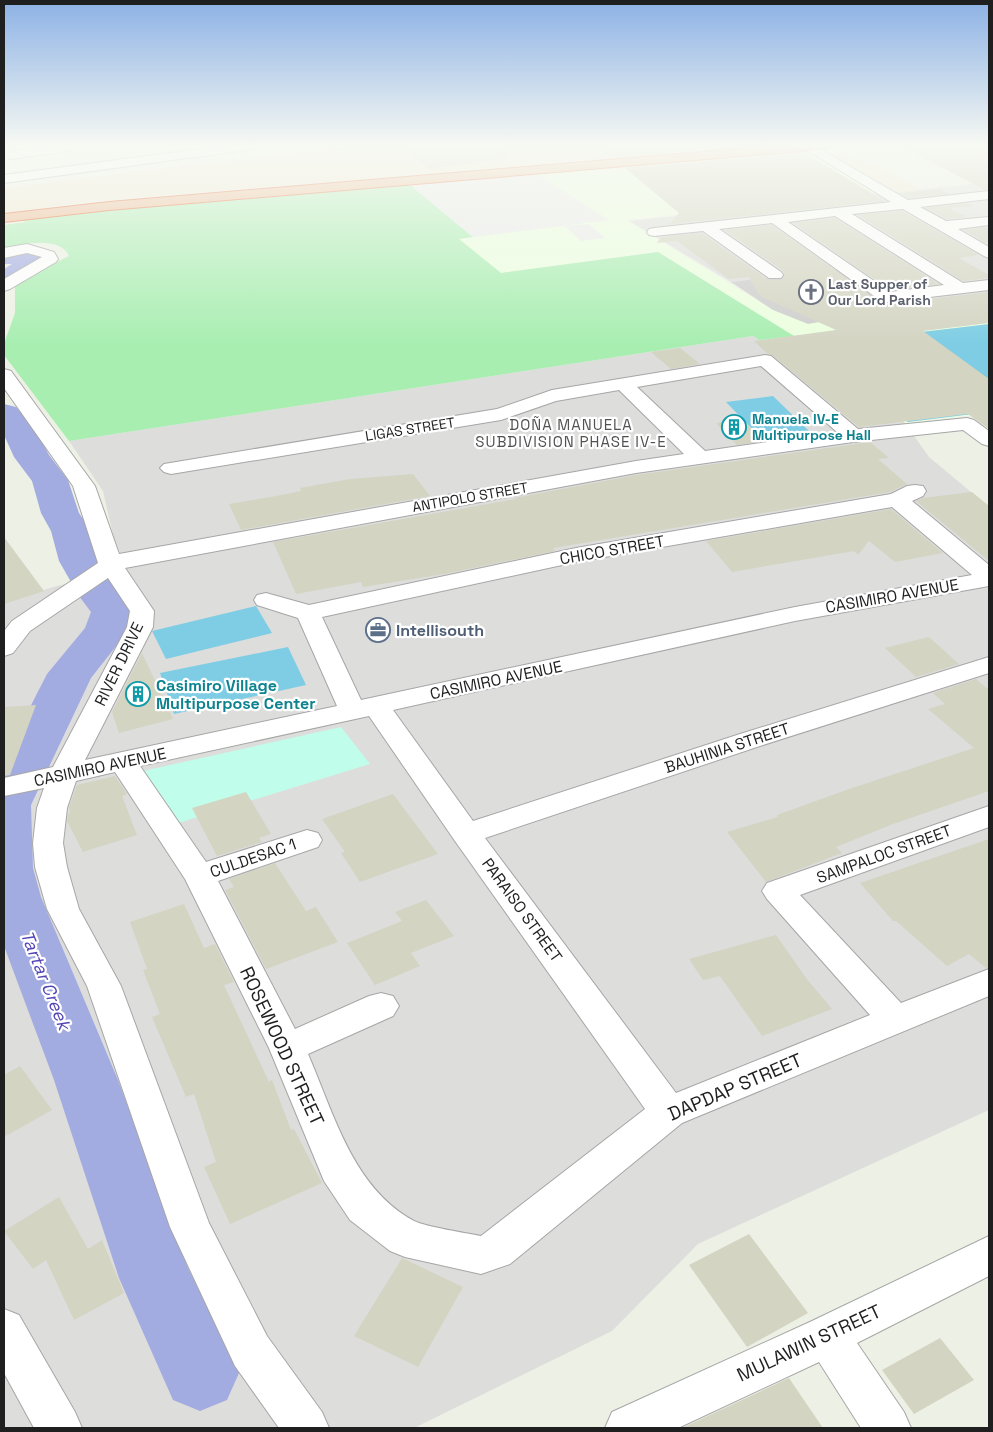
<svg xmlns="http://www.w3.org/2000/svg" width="993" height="1432" viewBox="0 0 993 1432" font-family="'Space Grotesk',sans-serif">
<rect width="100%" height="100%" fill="#edf1e5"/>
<path fill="#dddddc" d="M989 182V309L928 316 841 269 731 282 629 221Z
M753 336 759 340 794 336 905 423 929 457 989 507V1110L698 1244 612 1331 414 1428H4V603L53 587 127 568 114 539 103 491 69 441Z"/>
<path fill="#f2e8d3" d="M356 145H764L76 203 4 214V188Z
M847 151 920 190 898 192 827 153Z"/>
<path fill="#ecffdf" d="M806 150 877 192 627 220 773 310 842 318 886 300 901 298 928 316 989 309V413L905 423 794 336 658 252 501 273 458 239 473 236 410 185Z"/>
<path fill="#cdcdcd" d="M841 269 886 300 842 318 808 324 773 310 731 282Z"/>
<path fill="#a8eeb1" d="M410 185 473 237 459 239 501 273 658 252 794 336 759 340 753 336 69 441 4 355V344L15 313V283L69 256C60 235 21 244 4 249V225L25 222 23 220 85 212 237 198Z"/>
<path fill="#c0fdea" d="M341 727 370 764 172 825 143 771Z"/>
<path fill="#7ecde4" d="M989 324V412L908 422 811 345Z
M773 396 810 432 761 438 726 402Z
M256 606 272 633 166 659 152 631Z
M288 647 306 685 174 714 160 673Z"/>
<path fill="#ebebeb" d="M537 174 609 220 473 237 410 185Z
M589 224 605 238 581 241 565 226Z"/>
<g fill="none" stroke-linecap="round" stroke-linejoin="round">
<path fill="#a3ace1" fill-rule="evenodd" d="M21 247 39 252 43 258 31 277 4 287V269L12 264H4V248Z
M4 404 16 407 35 429 49 455 68 480 79 513 91 531 99 561 117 589 134 611 128 631 91 678 31 805 33 868 41 897 118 1080 188 1268 239 1373 227 1400 200 1411 173 1400 119 1278 54 1080 4 946V758L47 674 85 628 91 612 79 596 59 561 51 531 41 513 32 481 14 457 4 435Z"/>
</g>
<path fill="#d3d4c2" d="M395 145H509L510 158 430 169Z
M596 145H768L612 158Z
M899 145H989V189L985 190Z
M805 153 885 201 670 224 679 213 625 168Z
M940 189 949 194 908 198 900 193Z
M968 203 973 206 949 208 967 217 946 219 926 208Z
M903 211 979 255 959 258 989 275V278L963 281 858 215Z
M835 218 939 284 890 290 793 223Z
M772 225 881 303 887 304 989 292V323L923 331 989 379V429L968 414 859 427 772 355 768 354 754 341 836 330 762 297 757 292 749 277 729 279 677 241 657 243 661 237 702 233 768 280H781L785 276 782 270 724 230Z
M986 227 989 229V242L985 243 964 230Z
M680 348 700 364 671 369 651 352Z
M743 420 763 441 737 445 716 423Z
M870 442 889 458 878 459 907 484 890 492 553 548 555 551 444 574 363 587 361 582 296 594 273 542 516 499 514 498 636 475Z
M413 474 430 496 241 530 229 504 271 497 301 491 300 488 350 479Z
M972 492 989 506V561L916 501 923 498Z
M891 509 943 553 895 562 869 541 858 555 854 551 732 572 706 541Z
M4 537 44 591 4 604Z
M929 637 959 664 916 677 885 648Z
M142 653 173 719 119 733 112 712Z
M976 679 989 690V791L893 824 836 847 842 853 766 882 727 832 778 817 777 815 849 789 974 748 928 709 945 704 933 693Z
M36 705 10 775 4 776V707Z
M115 776 127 794 122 796 137 835 83 852 67 821 68 814 70 813 69 807 77 785Z
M246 792 271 834 259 838 262 842 217 856 192 808Z
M393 794 438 854 360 882 341 853 345 852 322 819Z
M989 839V967L986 968 969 954 947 966 896 921H893L860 883Z
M275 863 306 911 316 907 338 942 266 969 225 890 234 887 229 879Z
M426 900 454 936 411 953 420 966 375 985 347 943 402 921 395 912Z
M184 904 204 948 215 944 234 982 224 985 269 1082 272 1080 291 1130 294 1129 322 1183 230 1224 204 1167 216 1162 194 1094 186 1097 152 1017 160 1014 143 970 147 969 130 922Z
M776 935 806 978 832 1009 762 1036 720 976 703 980 689 959Z
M20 1066 52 1110 4 1137V1075Z
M59 1197 88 1249 102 1240 124 1293 74 1320 46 1260 33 1269 4 1231Z
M749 1234 808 1313 747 1347 689 1265Z
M402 1258 463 1287 418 1367 354 1336Z
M940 1338 974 1380 914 1414 882 1370Z
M789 1378 823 1428H682Z"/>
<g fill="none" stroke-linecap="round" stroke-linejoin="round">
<defs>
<path id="minor" d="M56 145H86L80 149 4 160V152Z
M230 145H261L255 149 4 183V175Z
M332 145H347L341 149 334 148Z
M799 145H813L908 200 989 191V199L920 207 946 221 989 217V225L958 229 989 247V258L984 256 903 209 852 214 963 283 989 280V290L887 302 881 301 772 223 719 229 781 272 783 275 781 278H769L703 231 654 236 649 235 647 232 649 229 654 228 891 202ZM835 216 944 285 890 292 788 222Z
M27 244 54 252 58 259 56 262 10 289 4 291V279L42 257 27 253 4 258V248Z
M765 355 771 356 858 429 967 418 974 420 989 431V446L982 444 963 430 853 442 636 473 125 568 154 611 153 627 85 760 337 706 298 618 257 605 254 600 257 595 266 593 309 605 576 548 891 494 907 486 915 485 923 486 926 491 923 496 912 501 989 565V586L795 621 393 710 473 821 740 734 989 657V673L760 746 485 838 676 1093 870 1015 767 899 762 891 767 883 989 806V827L800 895 901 1003 989 969V996L682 1123 510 1264 481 1274 405 1257 390 1251 350 1220 324 1181 269 1048 185 879 115 772 76 781 67 808 63 843 67 867 79 909 121 986 209 1223 267 1336 322 1412 329 1428H279L235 1366 170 1227 87 986 47 909 35 867 33 843 37 808 44 788 4 796V778L53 767 127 627 130 611 108 578 30 631 13 653 4 656V631L12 621 98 563 73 486 4 388V369L11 371 95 486 119 554 636 461 684 454 619 390 556 401 501 420 171 474 164 472 160 468 164 464 497 409 552 390ZM761 366 837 432 705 451 637 387ZM892 507 972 575 795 607 361 700 322 617 576 562ZM369 716 455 841 645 1109 481 1236C466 1233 426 1227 414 1221 353 1188 334 1114 308 1054L393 1016 399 1006 393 996 381 993 369 996 295 1029 218 881 318 847 322 840 318 833 307 830 206 862 140 766Z
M989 1236V1276L857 1343 904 1412 911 1428H861L819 1362 678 1428H605L612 1412 812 1321Z
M4 1309 19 1315 75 1412 82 1428H34L4 1373Z"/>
<path id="highway" d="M786 145H832L826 149 109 210 4 222V214L109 202Z"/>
</defs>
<use href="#minor" stroke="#a6a6a6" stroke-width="2"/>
<use href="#highway" stroke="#e6521b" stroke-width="2"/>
<use href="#minor" fill="#fff" fill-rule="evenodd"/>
<use href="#highway" fill="#ecb388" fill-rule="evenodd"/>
</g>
<linearGradient id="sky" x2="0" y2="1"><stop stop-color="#8cb1e5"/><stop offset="0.42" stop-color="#f7f9f3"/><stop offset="1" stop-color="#f7f9f3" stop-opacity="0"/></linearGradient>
<rect width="993" height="345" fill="url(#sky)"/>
<defs>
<symbol id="church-ring" viewBox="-11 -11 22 22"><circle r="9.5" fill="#fff" stroke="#6b7280" stroke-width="1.5"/><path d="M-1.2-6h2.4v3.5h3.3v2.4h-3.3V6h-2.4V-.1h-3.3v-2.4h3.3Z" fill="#6b7280"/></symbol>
<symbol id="building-ring" viewBox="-11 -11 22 22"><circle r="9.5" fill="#fff" stroke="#0f9aa8" stroke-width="1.5"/><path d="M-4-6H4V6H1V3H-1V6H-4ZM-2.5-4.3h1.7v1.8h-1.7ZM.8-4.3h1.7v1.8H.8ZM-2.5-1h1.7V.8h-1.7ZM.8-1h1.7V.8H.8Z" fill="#0f9aa8"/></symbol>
<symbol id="office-ring" viewBox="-11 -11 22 22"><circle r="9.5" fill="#fff" stroke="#5c6f8a" stroke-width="1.5"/><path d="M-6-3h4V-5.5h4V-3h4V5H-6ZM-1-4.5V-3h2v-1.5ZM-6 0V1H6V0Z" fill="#5c6f8a"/></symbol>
</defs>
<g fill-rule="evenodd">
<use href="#church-ring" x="797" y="278" width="28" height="28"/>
<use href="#building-ring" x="720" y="413" width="28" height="28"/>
<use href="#office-ring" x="364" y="616" width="28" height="28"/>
<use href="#building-ring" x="124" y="680" width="28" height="28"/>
</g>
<g text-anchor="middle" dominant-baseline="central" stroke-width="4.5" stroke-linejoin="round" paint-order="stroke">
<g font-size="14" font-weight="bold" fill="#5b616d" stroke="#fff" text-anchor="start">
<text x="828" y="284">Last Supper of<tspan x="828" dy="16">Our Lord Parish</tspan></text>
</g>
<g font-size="14" font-weight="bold" fill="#0d838f" stroke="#fff" text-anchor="start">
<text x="752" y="419">Manuela IV-E<tspan x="752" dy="16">Multipurpose Hall</tspan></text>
</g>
<g font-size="14" fill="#1f1f1f" stroke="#fff">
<text transform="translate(410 429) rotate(-9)">LIGAS STREET</text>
<text transform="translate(470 497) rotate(-10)">ANTIPOLO STREET</text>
</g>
<g font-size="15" letter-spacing="1" fill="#525252" stroke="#fff">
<text x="571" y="424">DOÑA MANUELA<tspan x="571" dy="17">SUBDIVISION PHASE IV-E</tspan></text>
</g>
<g font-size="16" fill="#1f1f1f" stroke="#fff">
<text transform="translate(612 550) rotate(-10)">CHICO STREET</text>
<text transform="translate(892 596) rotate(-10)">CASIMIRO AVENUE</text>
<text transform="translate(119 664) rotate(-64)">RIVER DRIVE</text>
<text transform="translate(496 680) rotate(-12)">CASIMIRO AVENUE</text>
<text transform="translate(727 748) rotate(-18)">BAUHINIA STREET</text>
<text transform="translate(100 767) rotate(-12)">CASIMIRO AVENUE</text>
<text transform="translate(884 854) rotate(-20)">SAMPALOC STREET</text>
<text transform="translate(253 858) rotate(-19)">CULDESAC 1</text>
<text transform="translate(522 910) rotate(54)">PARAISO STREET</text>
</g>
<g font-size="16" font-weight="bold" fill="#4e5e75" stroke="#fff" text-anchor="start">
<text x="396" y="630">Intellisouth</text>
</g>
<g font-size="16" font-weight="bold" fill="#0d838f" stroke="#fff" text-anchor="start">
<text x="156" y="685">Casimiro Village<tspan x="156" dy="18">Multipurpose Center</tspan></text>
</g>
<g font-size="18" font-style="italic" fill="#5245b5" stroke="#fff">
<text transform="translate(46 980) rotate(68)">Tartar Creek</text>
</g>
<g font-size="19" fill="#1f1f1f" stroke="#fff">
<text transform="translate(282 1046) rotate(65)">ROSEWOOD STREET</text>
<text transform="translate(735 1087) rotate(-23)">DAPDAP STREET</text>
<text transform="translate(809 1343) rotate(-25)">MULAWIN STREET</text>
</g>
</g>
<rect width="993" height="1432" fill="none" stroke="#1f1f1f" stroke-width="10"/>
</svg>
